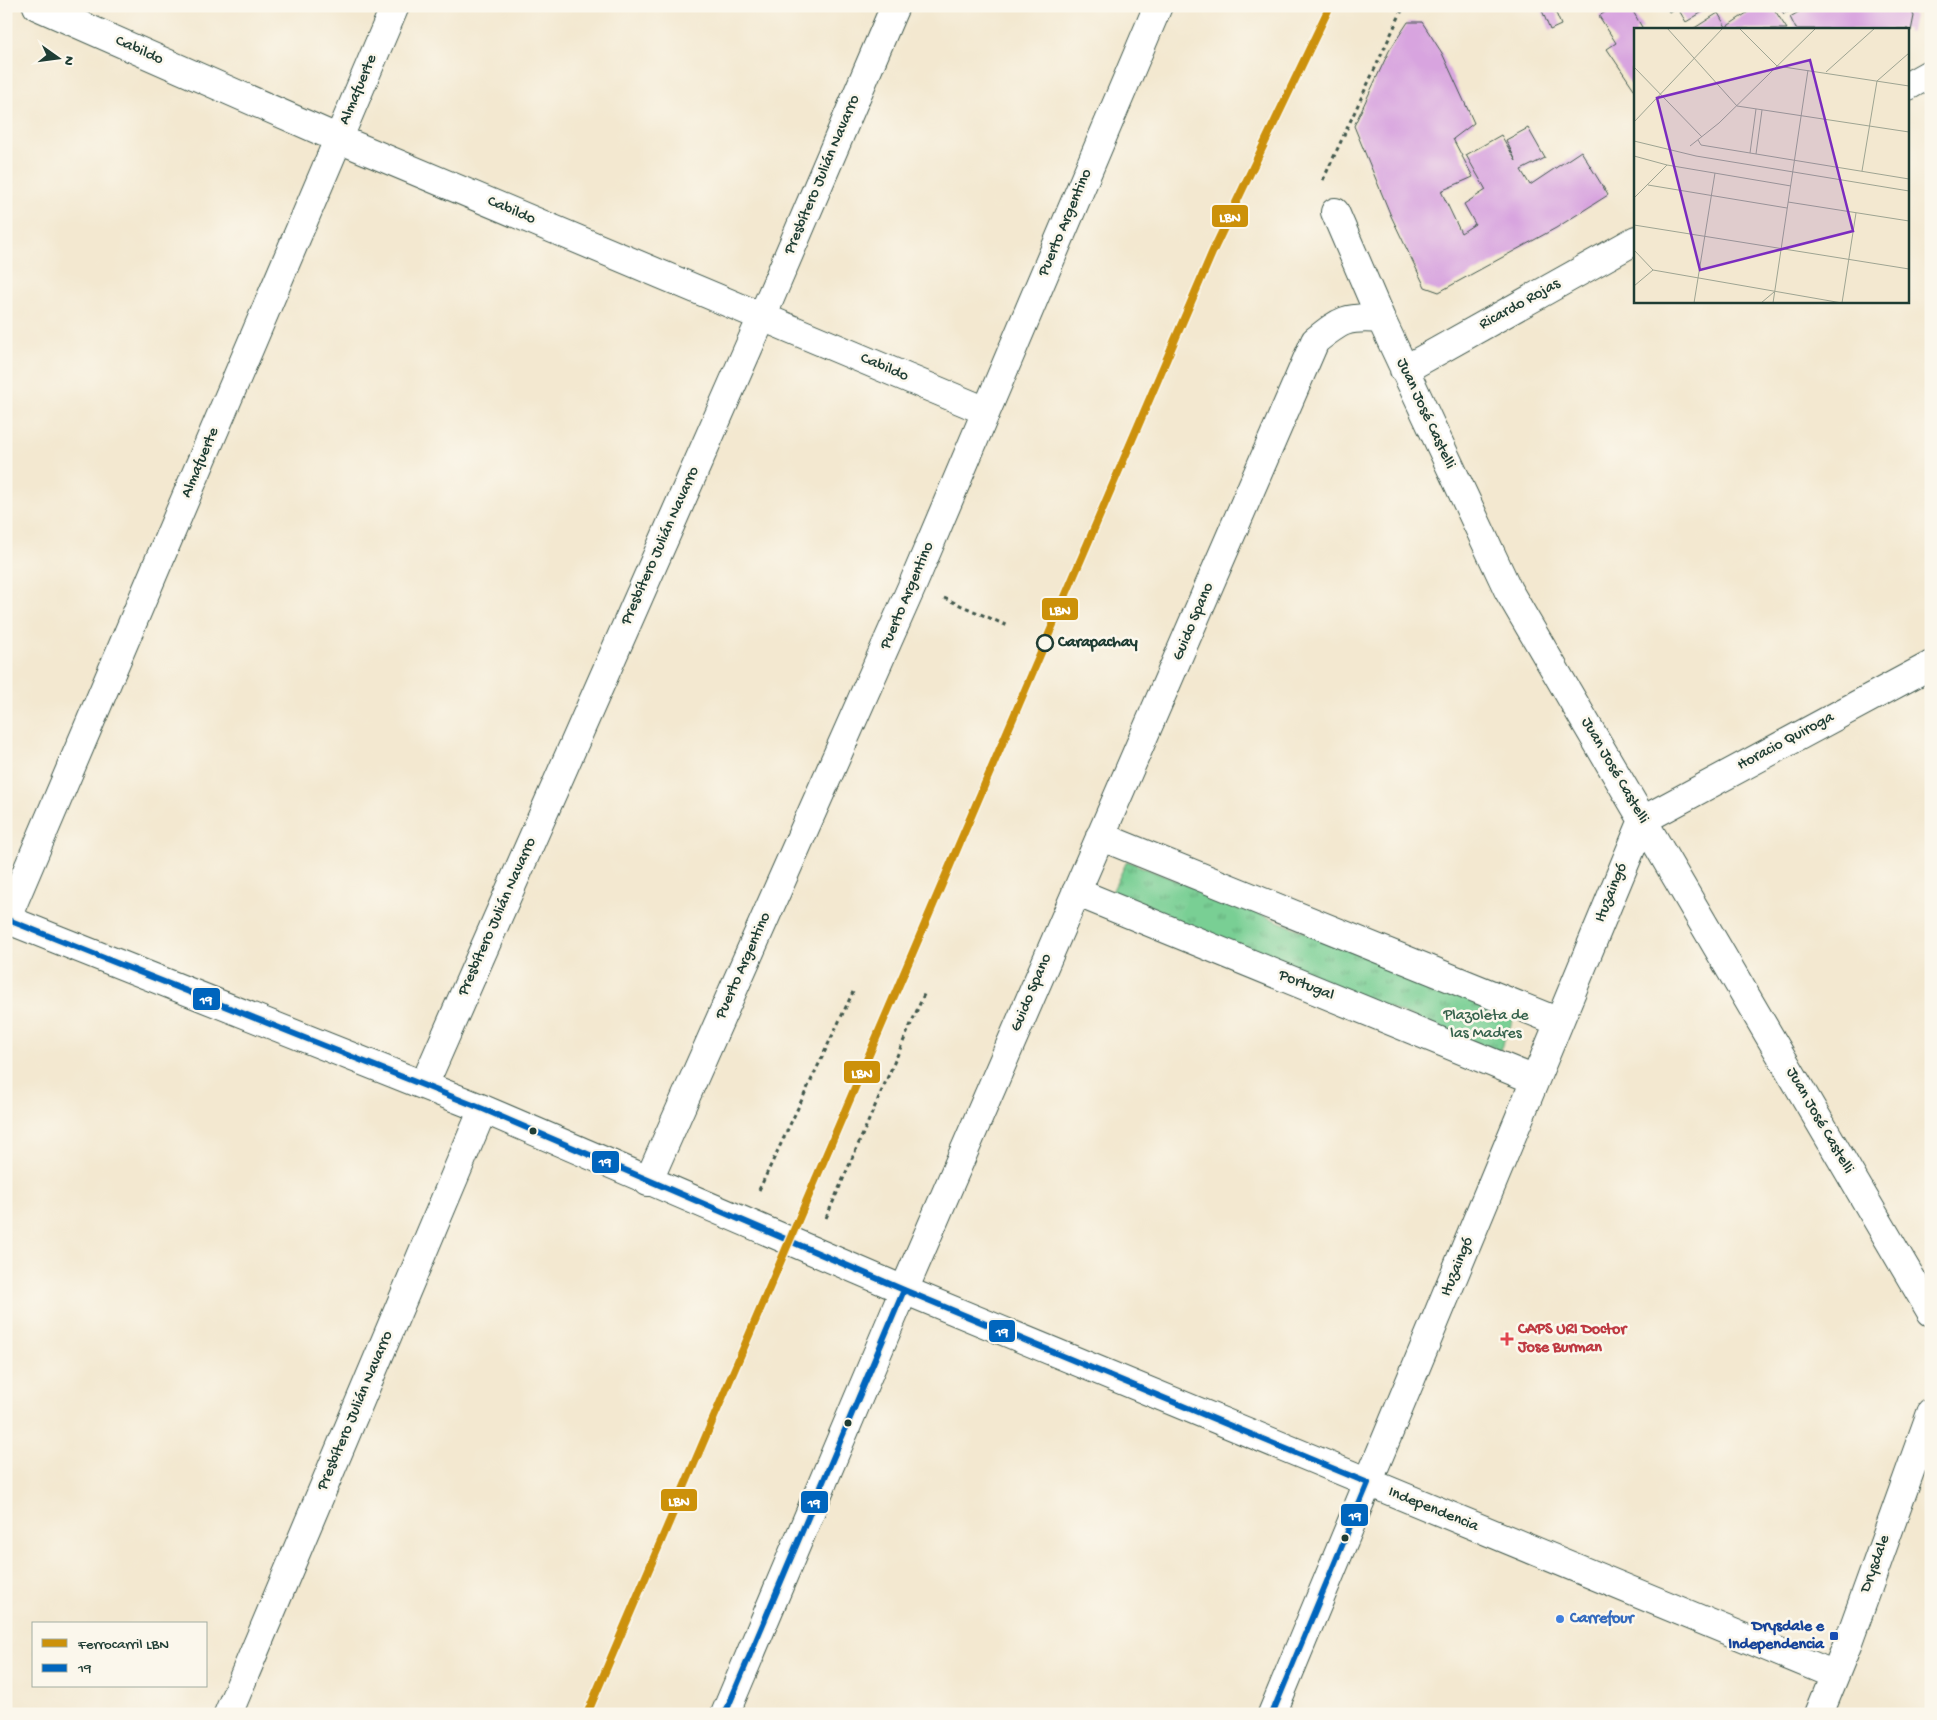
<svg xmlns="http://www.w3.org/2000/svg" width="1937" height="1720" viewBox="0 0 1937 1720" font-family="'Gochi Hand',sans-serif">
<defs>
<pattern id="park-tufts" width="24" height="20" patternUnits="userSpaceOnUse" patternTransform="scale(1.25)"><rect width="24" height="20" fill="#79cf94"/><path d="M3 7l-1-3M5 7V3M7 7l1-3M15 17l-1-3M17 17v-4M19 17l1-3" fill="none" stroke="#63a97a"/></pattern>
</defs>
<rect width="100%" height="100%" fill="#fbf7ec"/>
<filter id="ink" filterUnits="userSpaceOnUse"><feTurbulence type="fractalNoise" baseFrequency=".02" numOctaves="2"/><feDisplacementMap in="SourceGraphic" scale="10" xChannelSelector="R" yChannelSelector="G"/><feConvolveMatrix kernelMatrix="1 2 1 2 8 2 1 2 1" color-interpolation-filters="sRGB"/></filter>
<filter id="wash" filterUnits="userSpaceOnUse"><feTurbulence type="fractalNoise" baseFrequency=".0096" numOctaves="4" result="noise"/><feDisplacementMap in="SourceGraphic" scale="20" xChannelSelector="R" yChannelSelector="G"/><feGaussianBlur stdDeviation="1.12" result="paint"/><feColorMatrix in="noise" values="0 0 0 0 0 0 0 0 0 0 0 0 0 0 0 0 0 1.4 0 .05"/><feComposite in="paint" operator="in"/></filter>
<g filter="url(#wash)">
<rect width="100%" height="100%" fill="#f3e8d0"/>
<path fill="url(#park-tufts)" stroke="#4c8664" d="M1127 861 1515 1016 1499 1052 1110 896Z"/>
<g id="blocks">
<path fill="#d8a4df" d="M1546 6H1553L1561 25 1550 30 1541 8Z
M1615 6H1630L1643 29H1636V92L1607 49 1616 43 1599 16Z
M1665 6H1707L1709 8 1686 22 1677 7 1669 12Z
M1757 6H1772L1787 29H1693L1718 13 1726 27Z
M1779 6H1796L1784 14Z
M1809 6H1909L1914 16 1911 31 1908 32V29H1796L1790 17Z
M1408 22H1422L1442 53 1474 123 1453 139 1473 177 1441 191 1461 233 1475 224 1464 204 1486 190 1466 155 1501 135 1516 161 1506 140 1528 128 1545 158 1521 170 1530 185 1581 151 1608 195 1556 228 1439 292 1425 287 1391 216 1354 126 1389 51Z"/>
</g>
</g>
<g filter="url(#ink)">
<use href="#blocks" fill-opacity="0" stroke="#3f574b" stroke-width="1"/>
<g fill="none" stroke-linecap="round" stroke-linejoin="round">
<defs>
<path id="minor" d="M37 6 339 139 986 411
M1908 86 1931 73
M1335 212 1381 319 1508 590 1931 1312
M1404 370 1636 240
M1643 820 1931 665
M1100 836 1559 1022
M1076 892 1535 1080
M6 919 483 1109 904 1290 1835 1675
M6 920 395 6
M424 1085 762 317 895 6
M648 1182 913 584 1158 6
M228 1714 483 1109
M725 1714 904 1290 1315 341C1341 320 1347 316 1381 319
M1272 1714 1643 820
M1819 1714 1848 1643 1931 1413"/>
</defs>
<use href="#minor" stroke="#3f574b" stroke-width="30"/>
<path stroke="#3f574b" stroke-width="3" stroke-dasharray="4 4" stroke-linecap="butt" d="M1323 180 1404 6
M944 598 1008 626
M759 1190 853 992
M826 1218 925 992"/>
<use href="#minor" stroke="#fff" stroke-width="28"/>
<defs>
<path id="bus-1" d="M6 919 483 1109 904 1290 1368 1483 1272 1714
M725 1714 904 1290"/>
</defs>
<use href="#bus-1" stroke="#fbf7ec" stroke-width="10"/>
<use href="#bus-1" stroke="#0065bd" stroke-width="6"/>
<defs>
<path id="rail-1" d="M587 1714 1212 253 1330 6"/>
</defs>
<use href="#rail-1" stroke="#fbf7ec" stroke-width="11"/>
<use href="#rail-1" stroke="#cc910a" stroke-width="8"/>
</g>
</g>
<circle fill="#fbf7ec" stroke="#1f3d34" stroke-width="2.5" cx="1045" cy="643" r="8"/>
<g fill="#1f3d34" stroke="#fbf7ec" stroke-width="2">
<circle cx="533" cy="1131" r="4.5"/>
<circle cx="848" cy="1423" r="4.5"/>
<circle cx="1345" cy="1538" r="4.5"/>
</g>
<path fill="#e0444e" stroke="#fbf7ec" stroke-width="2" d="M1504.5 1331.5h5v5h5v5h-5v5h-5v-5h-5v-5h5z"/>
<circle fill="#3f7fe0" stroke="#fbf7ec" stroke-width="2" cx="1560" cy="1619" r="5"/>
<rect fill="#1a4fb4" stroke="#fbf7ec" stroke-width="2" x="1829" y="1631" width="10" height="10" rx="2.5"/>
<g text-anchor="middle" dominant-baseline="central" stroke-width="5" stroke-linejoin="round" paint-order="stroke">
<g font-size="16" fill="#1f3d34" stroke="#fbf7ec">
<text transform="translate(139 51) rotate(24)">Cabildo</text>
<text transform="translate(359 90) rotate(-67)">Almafuerte</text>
<text transform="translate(823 175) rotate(-67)">Presbítero Julián Navarro</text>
<text transform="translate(511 211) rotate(23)">Cabildo</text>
<text transform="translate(1066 223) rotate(-67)">Puerto Argentino</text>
<text transform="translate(1520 305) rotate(-29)">Ricardo Rojas</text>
<text transform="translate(884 368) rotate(23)">Cabildo</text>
<text transform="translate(1425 414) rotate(65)">Juan José Castelli</text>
<text transform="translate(201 463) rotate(-67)">Almafuerte</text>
<text transform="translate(661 546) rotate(-66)">Presbítero Julián Navarro</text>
<text transform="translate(908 596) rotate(-67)">Puerto Argentino</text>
<text transform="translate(1194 622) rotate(-67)">Guido Spano</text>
<text transform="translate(1786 742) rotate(-28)">Horacio Quiroga</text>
<text transform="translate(1614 771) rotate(60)">Juan José Castelli</text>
<text transform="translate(1612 893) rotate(-68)">Ituzaingó</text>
<text transform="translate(498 917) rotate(-66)">Presbítero Julián Navarro</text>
<text transform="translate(744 966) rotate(-66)">Puerto Argentino</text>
<text transform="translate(1306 986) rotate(22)">Portugal</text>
<text transform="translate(1032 993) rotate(-67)">Guido Spano</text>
<text transform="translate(1819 1121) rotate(60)">Juan José Castelli</text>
<text transform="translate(1458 1267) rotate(-68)">Ituzaingó</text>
<text transform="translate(356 1411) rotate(-67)">Presbítero Julián Navarro</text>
<text transform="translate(1433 1510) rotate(22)">Independencia</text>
<text transform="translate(1876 1564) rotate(-70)">Drysdale</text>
</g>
<g font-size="16" font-weight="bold" fill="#1f3d34" stroke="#fbf7ec" text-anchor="start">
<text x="1058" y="643">Carapachay</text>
</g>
<g font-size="16" fill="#36624c" stroke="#fbf7ec">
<text x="1486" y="1016">Plazoleta de<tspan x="1486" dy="18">las Madres</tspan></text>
</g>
<g font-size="16" font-weight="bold" fill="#be3a42" stroke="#fbf7ec" text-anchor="start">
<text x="1518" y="1330">CAPS URI Doctor<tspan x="1518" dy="18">Jose Burman</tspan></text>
</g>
<g font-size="16" font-weight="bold" fill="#366cbe" stroke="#fbf7ec" text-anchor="start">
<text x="1570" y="1619">Carrefour</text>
</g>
<g font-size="16" font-weight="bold" fill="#164399" stroke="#fbf7ec" text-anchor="end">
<text x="1824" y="1627">Drysdale e<tspan x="1824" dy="18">Independencia</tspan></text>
</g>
</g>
<g transform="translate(1634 28)">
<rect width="275" height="275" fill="#f3e8d0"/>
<path fill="none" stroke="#9ea492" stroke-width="1" d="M33 0 103 78M105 0 143 38 275 58M0 39 68 109M192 44 241 0M103 78 275 104M0 94 89 0M64 112 67 117 275 151M0 113 62 128 275 163M56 118 85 95 182 0M116 125 122 81M122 126 128 82M0 128 33 137 157 158M228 143 243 53 275 25M14 157 153 180M0 170 33 137M154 174 275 193M0 197 275 241M0 222 19 242M19 242 208 275M0 258 19 242M60 275 81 145M127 275 140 264M139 275 174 42M208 275 222 185"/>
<path fill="#7b2cbf" fill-opacity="0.15" stroke="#7b2cbf" stroke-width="2.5" d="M176 32 219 203 66 242 23 70Z"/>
<rect width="275" height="275" fill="none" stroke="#1f3d34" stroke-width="2.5"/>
</g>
<g stroke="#fbf7ec" stroke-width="2">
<rect x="1211" y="204" width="38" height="24" rx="5" fill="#cc910a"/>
<rect x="1041" y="597" width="38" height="24" rx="5" fill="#cc910a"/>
<rect x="192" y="987" width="29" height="24" rx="5" fill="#0065bd"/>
<rect x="843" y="1060" width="38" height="24" rx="5" fill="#cc910a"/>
<rect x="591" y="1150" width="29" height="24" rx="5" fill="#0065bd"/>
<rect x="988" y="1319" width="28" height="24" rx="5" fill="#0065bd"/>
<rect x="660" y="1488" width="38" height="24" rx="5" fill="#cc910a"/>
<rect x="800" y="1490" width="29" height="24" rx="5" fill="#0065bd"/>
<rect x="1340" y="1503" width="29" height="24" rx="5" fill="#0065bd"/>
</g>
<g font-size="14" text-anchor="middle" font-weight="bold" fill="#fff">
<text x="1230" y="221">LBN</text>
<text x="1060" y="614">LBN</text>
<text x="206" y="1004">19</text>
<text x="862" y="1077">LBN</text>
<text x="605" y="1166">19</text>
<text x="1002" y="1336">19</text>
<text x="679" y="1505">LBN</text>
<text x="814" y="1507">19</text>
<text x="1355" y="1520">19</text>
</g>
<rect width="1937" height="1720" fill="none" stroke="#fbf7ec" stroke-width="25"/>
<rect x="32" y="1622" width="175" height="65" fill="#fbf7ec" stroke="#a3ada2"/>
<rect x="42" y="1639" width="25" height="8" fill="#cc910a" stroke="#a3ada2"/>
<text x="78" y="1648" font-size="15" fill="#1f3d34">Ferrocarril LBN</text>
<rect x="42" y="1664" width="25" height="8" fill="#0065bd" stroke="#a3ada2"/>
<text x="78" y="1672" font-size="15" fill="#1f3d34">19</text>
<g transform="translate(58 58) rotate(104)" stroke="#fbf7ec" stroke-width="4" paint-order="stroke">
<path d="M0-4L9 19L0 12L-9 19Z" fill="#1f3d34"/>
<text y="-8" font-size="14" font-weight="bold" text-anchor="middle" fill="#1f3d34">N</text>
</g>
</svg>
